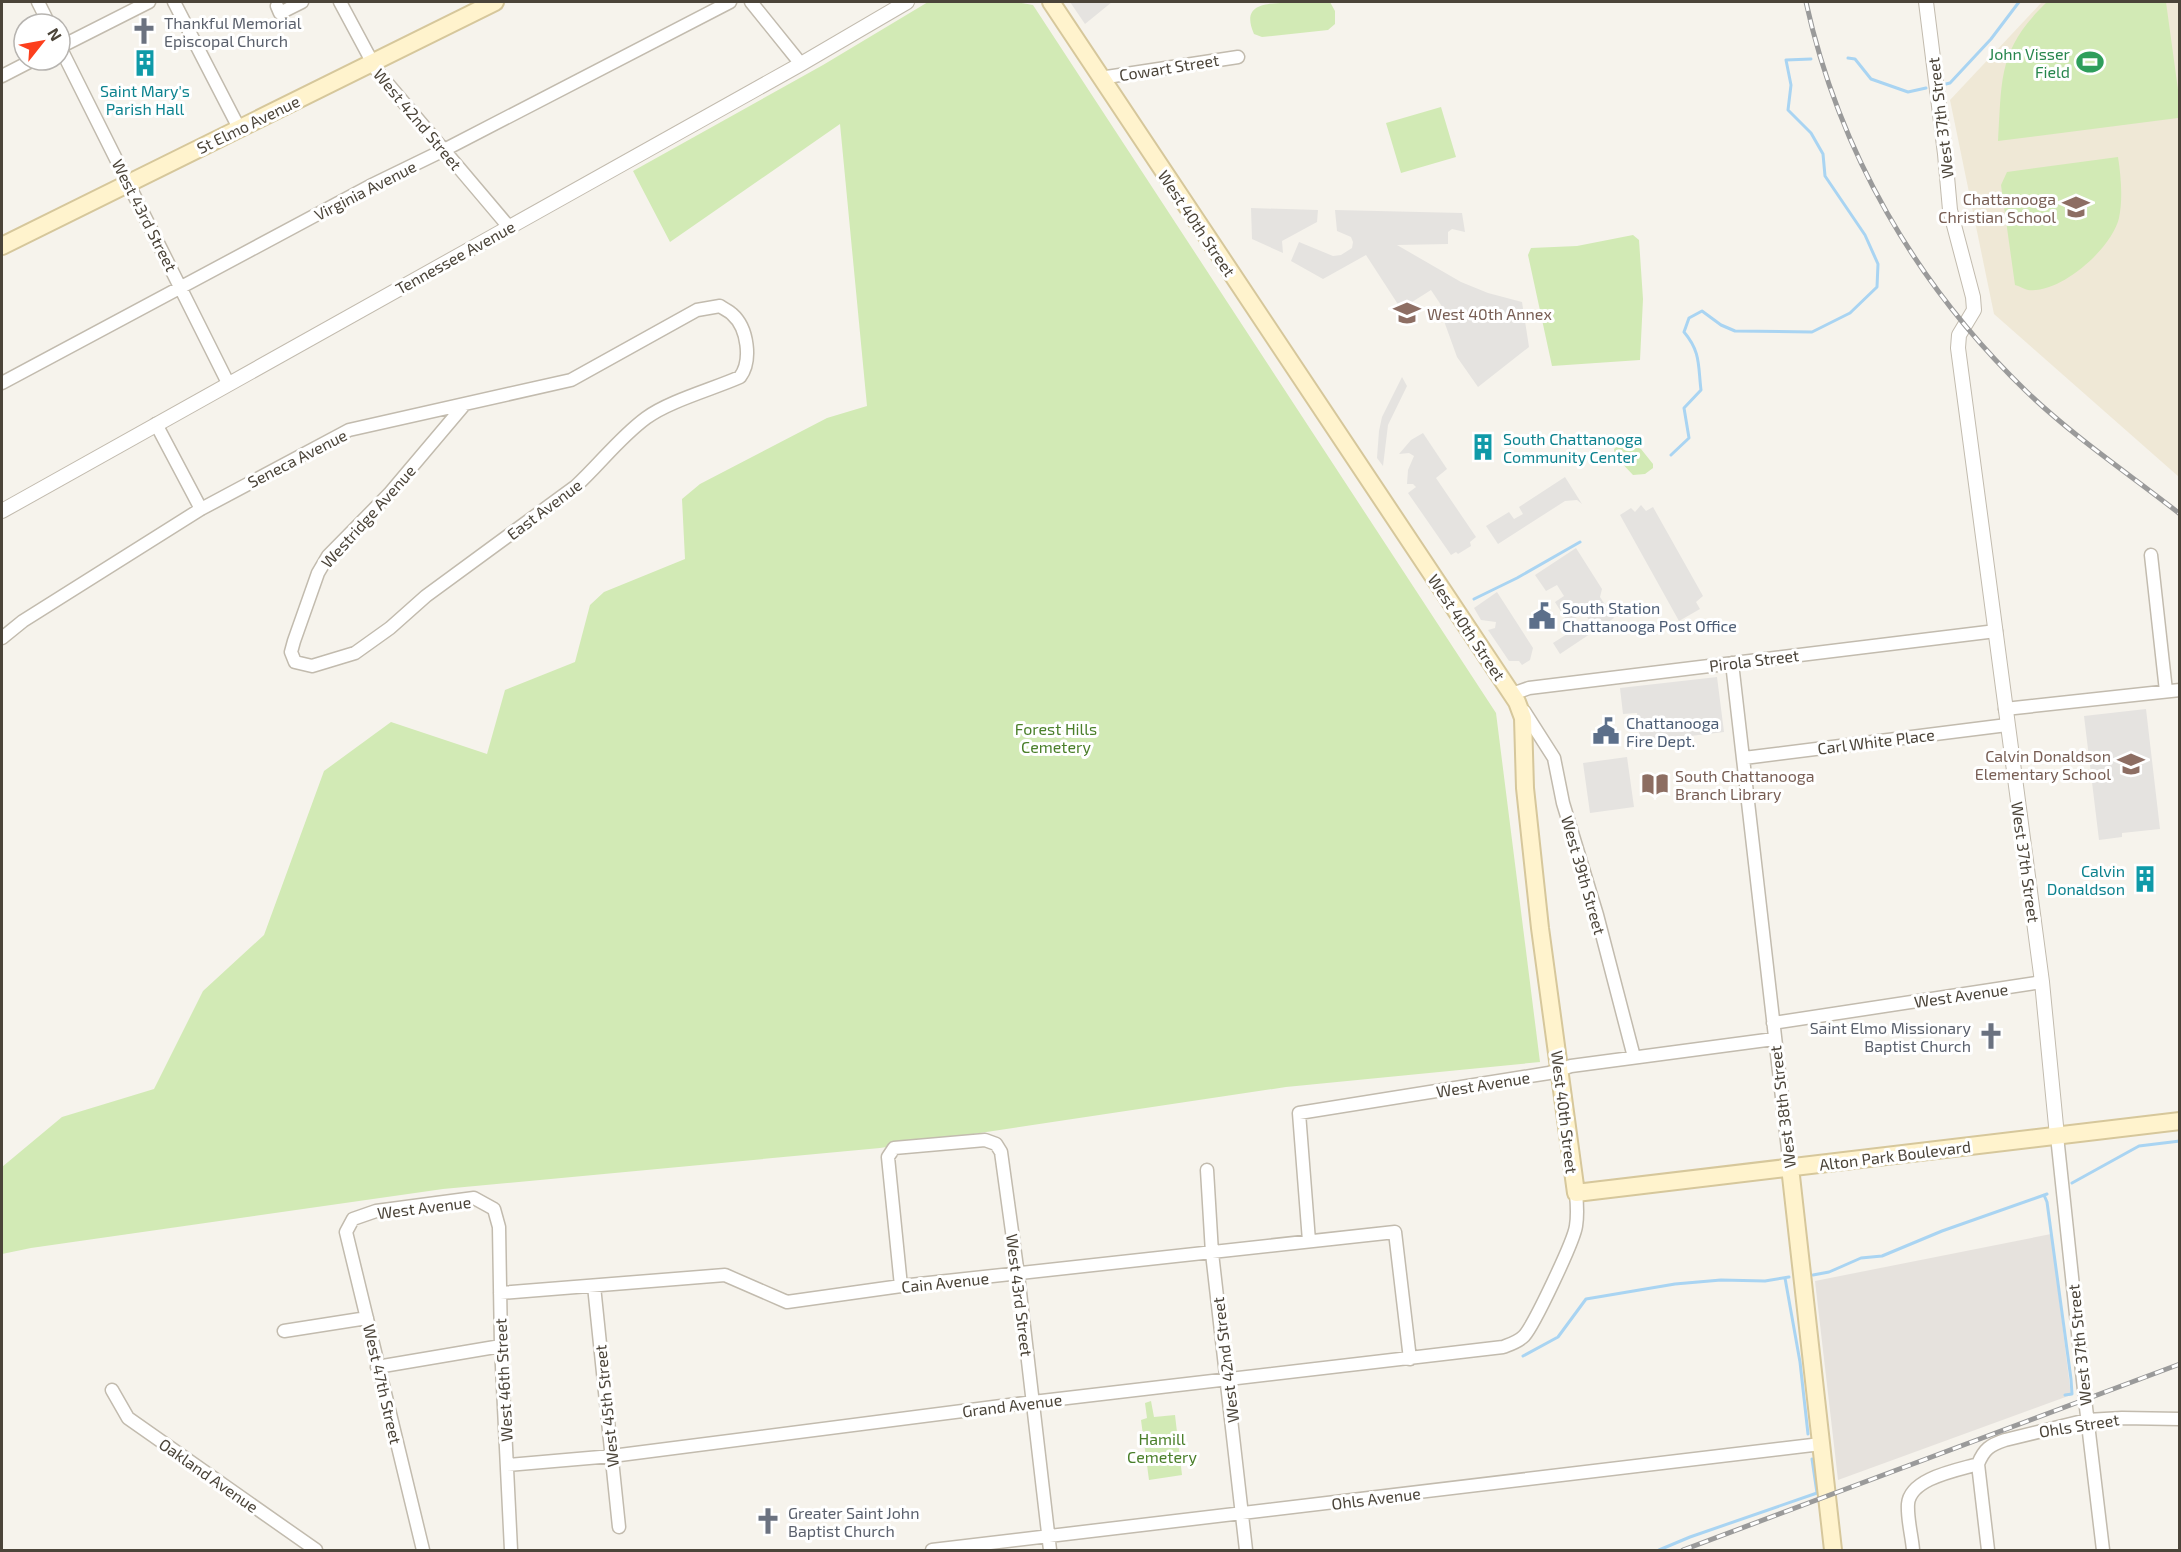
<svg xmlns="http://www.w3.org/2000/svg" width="2181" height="1552" viewBox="0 0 2181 1552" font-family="'Exo 2',sans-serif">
<rect width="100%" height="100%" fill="#f6f3ec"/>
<path fill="#e6e2dd" d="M2051 1234 2071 1395 1838 1480 1815 1281Z"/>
<path fill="#efe8d6" d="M2042 2H2179V477L1994 314 1950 100Z"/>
<path fill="#d2eab5" d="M928 2H1016L1033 5 1496 713 1540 1062 1286 1087 880 1148 443 1189 31 1248 2 1254V1167L62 1117 154 1089 203 991 264 935 324 771 391 722 487 754 505 690 575 662 590 605 604 592 685 559 682 499 700 484 827 418 867 406 840 124 670 242 633 171 823 65Z
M1297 2H1330L1335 11V24L1328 30 1262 37 1254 34C1239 0 1272 4 1297 2Z
M2047 2H2166L2179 97 2178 118 1998 141C2002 77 1998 49 2047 2Z
M1441 107 1456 157 1401 173 1386 123Z
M2118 157C2121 176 2123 199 2119 218 2112 248 2061 294 2028 290 2024 289 2019 286 2015 285L2001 185 2007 172Z
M1633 235 1639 240 1643 299 1640 360 1552 366 1528 255 1531 248 1577 246Z
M1624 441 1641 449 1653 464V468L1645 474 1633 475 1615 456 1614 449Z
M1151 1401 1154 1417 1175 1415 1182 1475 1149 1480 1141 1420 1147 1418 1145 1403Z"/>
<path fill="#e5e3e0" d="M1070 2H1112L1085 24Z
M1251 208 1318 210 1317 222 1282 241 1283 253 1252 239Z
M1335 210 1462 213 1465 232 1452 229 1448 232V244L1397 245 1461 282 1488 293 1522 302 1529 347 1478 387 1457 357 1444 321 1449 317 1431 290 1401 309 1366 255 1323 279 1291 261 1299 242 1333 256 1341 255 1352 248 1353 242 1351 237 1337 231Z
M1402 377 1407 386 1388 425 1383 466 1377 458 1379 431 1382 417Z
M1423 433 1447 469 1436 478 1476 537 1470 542 1471 546 1458 554 1456 552 1451 555 1408 493 1416 487 1413 484H1407L1408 470 1414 456 1409 453 1399 454 1411 440Z
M1565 477 1582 504 1577 500 1565 501 1498 544 1486 526 1509 512 1514 519 1523 514 1519 507Z
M1641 505 1646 511 1653 507 1703 596 1696 602 1700 609 1679 621 1620 515 1631 508 1635 512Z
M1576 548 1602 589 1600 597 1614 618 1560 654 1553 643 1589 620 1584 612 1568 623 1555 602 1564 596 1557 585 1546 591 1535 575Z
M1497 592 1533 648 1530 660 1522 665 1519 661H1509L1488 630 1495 628 1496 622 1481 620 1474 608Z
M1717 677 1724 732 1640 742 1637 713 1623 714 1620 688Z
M2146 709 2160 829 2122 833V837L2099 840 2084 716Z
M1627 757 1634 807 1590 813 1583 763Z"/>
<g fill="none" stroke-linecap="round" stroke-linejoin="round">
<path stroke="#a9d4f2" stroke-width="3" d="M1848 58 1855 59 1871 79 1908 92 1926 88
M1946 84 1950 83 1991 39 2019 2
M1671 455 1689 438 1684 408 1701 390C1698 366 1701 352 1684 332L1689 318 1702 311 1721 325 1735 331 1812 332 1850 313 1877 287 1878 264 1865 235 1825 176 1823 154 1811 133 1788 110 1791 85 1786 60 1811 59
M1474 599 1517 578 1580 542
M2072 1183 2139 1146 2180 1141
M2044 1195 2047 1202 2071 1379 2072 1394 2065 1395
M1813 1275 1829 1272 1861 1258 1882 1256 1942 1231 2047 1194
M1785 1278 1800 1362 1808 1434
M1523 1356 1558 1337 1586 1299 1675 1284 1721 1280 1765 1281 1789 1277
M1659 1550 1690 1537 1817 1493 1812 1459"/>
<defs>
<path id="minor" d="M38 2 49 24
M174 2 239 128
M340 2 377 71 509 227
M751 2 801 64
M277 6 280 13 302 2
M60 47 228 383
M60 47 149 2
M2 76 33 60
M1100 78 1238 57
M2 383 370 186 444 150 730 2
M156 424 201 509
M2151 555 2166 691
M2 638 23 621 201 509 349 430 571 380 697 310 720 306C724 309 729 311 732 314 748 328 752 361 740 377 713 389 669 401 646 418 619 438 600 464 576 486L426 596 390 628 355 653 312 666 295 662 291 652 294 641 318 573 328 556 389 494 465 404
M1732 663 1790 1167
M1512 694 1529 688 1996 631
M2005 709 2180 690
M1524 711 1554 758 1563 803 1597 915 1634 1057
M1744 758 2007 725
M1773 1023 2042 982
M2057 1136 2085 1399 2103 1550
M1207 1170 1212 1253 1246 1550
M1309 1241 1299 1113 1549 1073 1571 1066 1774 1039
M594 1286 619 1527
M901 1286 888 1157 894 1148 985 1140 996 1144 1001 1152 1018 1275 1050 1550
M500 1293 725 1275 787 1302 901 1286 1395 1232 1410 1359
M284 1331 367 1318
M377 1367 501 1346
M112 1390 128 1418 316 1550
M507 1465 612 1456 1033 1402 1503 1347C1511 1344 1518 1342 1524 1336 1534 1325 1574 1241 1576 1226 1578 1214 1577 1204 1576 1193
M423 1550 346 1232 353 1219 376 1211 474 1198 494 1209 499 1227 501 1346 511 1550
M932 1550 1821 1444
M1913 1550C1912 1536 1907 1519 1908 1504 1910 1478 1958 1470 1978 1464
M1988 1550 1978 1464C1984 1449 1990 1445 2005 1440L2087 1420 2122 1418 2180 1419"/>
<path id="tertiary" d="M1926 2 1945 154 1950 210 1973 297 1974 310 1959 335 1958 348 2042 982 2057 1136
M2 511 801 64 907 2"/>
<path id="secondary" d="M1051 2 1517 702 1523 718 1525 788 1540 928 1576 1193 2180 1121
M2 246 495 2
M1790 1167 1833 1550"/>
</defs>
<use href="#minor" stroke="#c2bbae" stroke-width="15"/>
<use href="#tertiary" stroke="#c2bbae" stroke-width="16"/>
<use href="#secondary" stroke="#d6c79b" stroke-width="20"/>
<use href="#minor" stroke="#fff" stroke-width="12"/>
<use href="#tertiary" stroke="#fff" stroke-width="14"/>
<use href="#secondary" stroke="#fff3cd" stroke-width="16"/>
<defs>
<path id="rail" d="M1806 2C1839 152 1916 285 2027 392 2074 437 2129 474 2180 514
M1683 1550 2180 1364"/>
</defs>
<use href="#rail" stroke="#9a9a9a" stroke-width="5"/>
<use href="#rail" stroke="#fff" stroke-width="3" stroke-dasharray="9" stroke-linecap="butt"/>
</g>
<defs>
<symbol id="church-bare" viewBox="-9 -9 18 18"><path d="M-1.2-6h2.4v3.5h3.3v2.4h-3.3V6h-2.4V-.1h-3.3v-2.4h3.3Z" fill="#6b7280" stroke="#fff" stroke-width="2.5" paint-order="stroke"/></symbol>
<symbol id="stadium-bare" viewBox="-9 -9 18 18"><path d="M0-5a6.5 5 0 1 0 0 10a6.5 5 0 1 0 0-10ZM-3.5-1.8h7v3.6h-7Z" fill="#2e9e5b" stroke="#fff" stroke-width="2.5" paint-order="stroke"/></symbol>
<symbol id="building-bare" viewBox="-9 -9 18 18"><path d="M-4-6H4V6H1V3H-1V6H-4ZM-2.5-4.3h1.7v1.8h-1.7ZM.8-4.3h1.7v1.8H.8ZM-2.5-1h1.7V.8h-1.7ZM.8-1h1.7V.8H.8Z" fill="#0f9aa8" stroke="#fff" stroke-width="2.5" paint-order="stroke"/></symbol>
<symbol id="school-bare" viewBox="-9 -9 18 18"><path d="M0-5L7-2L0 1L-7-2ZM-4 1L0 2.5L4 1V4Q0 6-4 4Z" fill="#8d6e63" stroke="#fff" stroke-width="2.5" paint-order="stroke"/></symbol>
<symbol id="civic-bare" viewBox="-9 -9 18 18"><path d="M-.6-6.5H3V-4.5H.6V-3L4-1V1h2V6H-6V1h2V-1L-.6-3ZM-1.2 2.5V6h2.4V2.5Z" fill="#5c6f8a" stroke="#fff" stroke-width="2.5" paint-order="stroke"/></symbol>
<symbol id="library-bare" viewBox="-9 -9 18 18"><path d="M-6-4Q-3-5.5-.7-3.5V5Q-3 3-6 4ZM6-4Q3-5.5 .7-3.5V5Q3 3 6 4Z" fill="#8d6e63" stroke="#fff" stroke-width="2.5" paint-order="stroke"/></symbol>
</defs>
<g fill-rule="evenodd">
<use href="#church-bare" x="125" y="12" width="38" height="38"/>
<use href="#stadium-bare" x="2071" y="43" width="38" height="38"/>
<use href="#building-bare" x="126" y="44" width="38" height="38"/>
<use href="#school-bare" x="2057" y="188" width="38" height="38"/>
<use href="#school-bare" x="1388" y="294" width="38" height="38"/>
<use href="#building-bare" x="1464" y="428" width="38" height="38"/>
<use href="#civic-bare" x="1523" y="597" width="38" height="38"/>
<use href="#civic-bare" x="1587" y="712" width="38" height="38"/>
<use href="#school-bare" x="2112" y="745" width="38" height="38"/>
<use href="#library-bare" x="1636" y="765" width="38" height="38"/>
<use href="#building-bare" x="2126" y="860" width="38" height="38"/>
<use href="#church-bare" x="1972" y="1017" width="38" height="38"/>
<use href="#church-bare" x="749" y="1502" width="38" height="38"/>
</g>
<g text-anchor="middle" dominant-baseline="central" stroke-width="6" stroke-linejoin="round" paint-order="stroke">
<g font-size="16" fill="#5b616d" stroke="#fff" text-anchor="start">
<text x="164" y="22">Thankful Memorial<tspan x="164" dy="18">Episcopal Church</tspan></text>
<text x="1971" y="1027" text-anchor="end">Saint Elmo Missionary<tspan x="1971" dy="18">Baptist Church</tspan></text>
<text x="788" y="1512">Greater Saint John<tspan x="788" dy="18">Baptist Church</tspan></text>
</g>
<g font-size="16" fill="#27864d" stroke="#fff" text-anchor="end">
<text x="2070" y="53">John Visser<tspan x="2070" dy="18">Field</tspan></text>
</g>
<g font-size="16" fill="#4b4439" stroke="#fff">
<text transform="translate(1169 67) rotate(-9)">Cowart Street</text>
<text transform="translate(1940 118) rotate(-97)">West 37th Street</text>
<text transform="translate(418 119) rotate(50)">West 42nd Street</text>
<text transform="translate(248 124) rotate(-26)">St Elmo Avenue</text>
<text transform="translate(365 190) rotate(-27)">Virginia Avenue</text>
<text transform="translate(145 215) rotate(63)">West 43rd Street</text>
<text transform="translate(1197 223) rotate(56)">West 40th Street</text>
<text transform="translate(455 257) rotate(-29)">Tennessee Avenue</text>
<text transform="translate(297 458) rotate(-27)">Seneca Avenue</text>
<text transform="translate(544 509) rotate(-37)">East Avenue</text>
<text transform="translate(368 516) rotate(-48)">Westridge Avenue</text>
<text transform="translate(1467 627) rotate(56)">West 40th Street</text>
<text transform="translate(1754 660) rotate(-7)">Pirola Street</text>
<text transform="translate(1876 741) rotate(-7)">Carl White Place</text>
<text transform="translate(2026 862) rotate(82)">West 37th Street</text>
<text transform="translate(1584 875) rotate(74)">West 39th Street</text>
<text transform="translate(1961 995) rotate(-8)">West Avenue</text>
<text transform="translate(1483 1084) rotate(-9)">West Avenue</text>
<text transform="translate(1782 1107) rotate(-97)">West 38th Street</text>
<text transform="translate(1565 1112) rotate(83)">West 40th Street</text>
<text transform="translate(1895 1155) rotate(-7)">Alton Park Boulevard</text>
<text transform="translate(424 1207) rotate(-7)">West Avenue</text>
<text transform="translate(945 1282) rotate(-6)">Cain Avenue</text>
<text transform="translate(1020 1295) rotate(83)">West 43rd Street</text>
<text transform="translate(2079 1345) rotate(-96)">West 37th Street</text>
<text transform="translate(1225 1360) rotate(-97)">West 42nd Street</text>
<text transform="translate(503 1380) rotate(-93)">West 46th Street</text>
<text transform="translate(383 1384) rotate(77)">West 47th Street</text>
<text transform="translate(1012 1405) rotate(-7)">Grand Avenue</text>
<text transform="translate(606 1406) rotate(-96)">West 45th Street</text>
<text transform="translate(2079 1425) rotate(-9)">Ohls Street</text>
<text transform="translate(209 1475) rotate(35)">Oakland Avenue</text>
<text transform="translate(1376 1498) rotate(-7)">Ohls Avenue</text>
</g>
<g font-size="16" fill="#0d838f" stroke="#fff">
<text x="145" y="90">Saint Mary's<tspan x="145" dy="18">Parish Hall</tspan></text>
<text x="1503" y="438" text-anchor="start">South Chattanooga<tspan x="1503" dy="18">Community Center</tspan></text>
<text x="2125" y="870" text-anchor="end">Calvin<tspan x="2125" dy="18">Donaldson</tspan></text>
</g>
<g font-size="16" fill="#785e54" stroke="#fff" text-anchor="end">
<text x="2056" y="198">Chattanooga<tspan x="2056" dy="18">Christian School</tspan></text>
<text x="1427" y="313" text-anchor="start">West 40th Annex</text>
<text x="2111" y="755">Calvin Donaldson<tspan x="2111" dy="18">Elementary School</tspan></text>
<text x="1675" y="775" text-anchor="start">South Chattanooga<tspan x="1675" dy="18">Branch Library</tspan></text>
</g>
<g font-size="16" fill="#4e5e75" stroke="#fff" text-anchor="start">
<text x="1562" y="607">South Station<tspan x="1562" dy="18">Chattanooga Post Office</tspan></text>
<text x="1626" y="722">Chattanooga<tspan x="1626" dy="18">Fire Dept.</tspan></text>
</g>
<g font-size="16" fill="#4a7f2a" stroke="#fff">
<text x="1056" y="728">Forest Hills<tspan x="1056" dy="18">Cemetery</tspan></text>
<text x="1162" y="1438">Hamill<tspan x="1162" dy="18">Cemetery</tspan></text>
</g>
</g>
<rect width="2181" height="1552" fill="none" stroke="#4b4439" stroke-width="6"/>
<g transform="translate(42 42) rotate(59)"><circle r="28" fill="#ffffff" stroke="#b7b4b0" stroke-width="1.5"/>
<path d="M0-4.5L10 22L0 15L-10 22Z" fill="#fc3f1d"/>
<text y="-9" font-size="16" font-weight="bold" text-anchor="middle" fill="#4b4439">N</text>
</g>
</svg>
